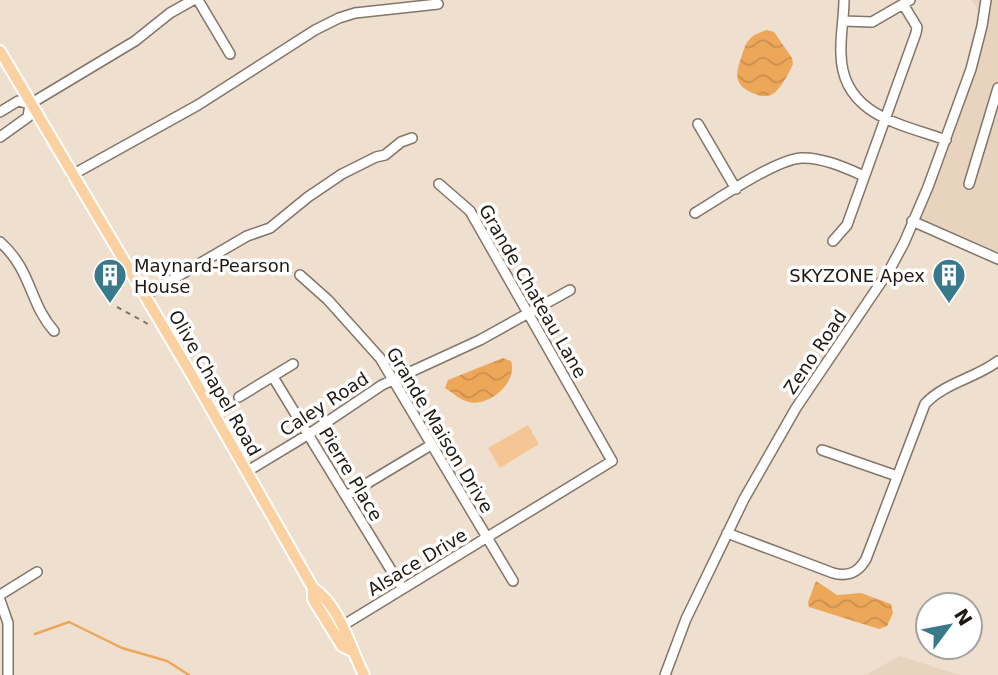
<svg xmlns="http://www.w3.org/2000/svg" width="998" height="675" viewBox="0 0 998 675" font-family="'DejaVu Sans',sans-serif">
<defs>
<pattern id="water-waves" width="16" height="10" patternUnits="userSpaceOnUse" patternTransform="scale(1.75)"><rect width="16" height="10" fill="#eda759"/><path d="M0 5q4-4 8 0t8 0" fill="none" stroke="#cb8f4d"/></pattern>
</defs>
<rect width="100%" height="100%" fill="#eedfcf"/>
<path fill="#e8d3be" d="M972 0H998V259L912 221 928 187 983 19Z
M900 656 959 675H865Z"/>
<path fill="#f4c696" d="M528 425 539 444 500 468 488 448Z"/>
<path fill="url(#water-waves)" d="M767 30 774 32 792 58 793 64C789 73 780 91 771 95 765 97 760 96 755 94 733 85 735 75 742 55 747 39 751 35 767 30Z
M503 358 511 361C518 382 490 407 469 402 460 400 453 393 445 388L448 380Z
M816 581 837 595 861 593 891 604 893 613 887 626 879 629 809 607 808 602Z"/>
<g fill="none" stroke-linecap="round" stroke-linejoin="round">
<path stroke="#eda759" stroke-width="2.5" d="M35 634 69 622 122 648 167 661 189 675"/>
<defs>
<path id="minor" d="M198 0 230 54
M844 0C844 18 840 36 841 54 842 115 901 124 946 140
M843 21 872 22 910 0
M30 104 135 41 170 13 193 0
M0 112 18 101 30 104
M698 124 736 189
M0 137 28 117 30 104
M72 175 198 105 315 30 339 18 355 13 438 4
M969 184 998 88
M695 213C720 198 775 160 801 158 822 157 846 168 864 176
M912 221 998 259
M833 241 847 225 916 33 917 27 903 4
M0 242C32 270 29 303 54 331
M300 275 328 300 380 358 513 581
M144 296 247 236 270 228 308 197 342 174 376 157 385 155 401 142 412 138
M273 377 402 588
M239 397 293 364
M822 450 897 476
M246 472 309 434 382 385 480 340 570 290
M346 496 431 445
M727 533 833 573C848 577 858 573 866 559L925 404C944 383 976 378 998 361
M0 595 37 572
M0 600 8 623V675
M342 626 612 461 470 211 439 184
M665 675 686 619 744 499 796 408 890 269 904 243 928 187 971 69 982 26 986 0"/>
<path id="major" d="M0 51 190 372 313 588C341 607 349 646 364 675
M313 588V599L342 646 352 651"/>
</defs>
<use href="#minor" stroke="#837568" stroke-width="12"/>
<use href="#major" stroke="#fff" stroke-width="14"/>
<path stroke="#81776c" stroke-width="2" stroke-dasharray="5 5" stroke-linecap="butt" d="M117 307 150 325"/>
<use href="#minor" stroke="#fff" stroke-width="9"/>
<use href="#major" stroke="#fcd1a2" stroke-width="10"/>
</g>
<defs>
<symbol id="building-pin" viewBox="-11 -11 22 30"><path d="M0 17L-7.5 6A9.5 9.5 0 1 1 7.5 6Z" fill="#387a8c" stroke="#fff"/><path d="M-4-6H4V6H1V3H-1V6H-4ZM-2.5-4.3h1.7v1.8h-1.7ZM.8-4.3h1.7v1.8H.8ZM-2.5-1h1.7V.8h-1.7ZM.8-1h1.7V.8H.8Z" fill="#fff"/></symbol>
</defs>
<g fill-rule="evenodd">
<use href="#building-pin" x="91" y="256" width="38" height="52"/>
<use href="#building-pin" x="930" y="256" width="38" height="52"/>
</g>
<g text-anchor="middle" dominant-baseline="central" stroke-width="7" stroke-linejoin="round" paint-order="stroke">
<g font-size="18" fill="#1e1913" stroke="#fff" text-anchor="start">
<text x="134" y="265">Maynard-Pearson<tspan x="134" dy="21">House</tspan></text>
<text x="925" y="275" text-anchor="end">SKYZONE Apex</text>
</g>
<g font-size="18" fill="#1e1913" stroke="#fff">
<text transform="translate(533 291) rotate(60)">Grande Chateau Lane</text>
<text transform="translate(815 352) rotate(-56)">Zeno Road</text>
<text transform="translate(215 383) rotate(60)">Olive Chapel Road</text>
<text transform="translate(324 404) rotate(-33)">Caley Road</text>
<text transform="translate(440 430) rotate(59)">Grande Maison Drive</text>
<text transform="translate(351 474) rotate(59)">Pierre Place</text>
<text transform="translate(417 562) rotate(-31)">Alsace Drive</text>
</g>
</g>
<g transform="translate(949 626) rotate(58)"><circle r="33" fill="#ffffff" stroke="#a5a3a1" stroke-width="2"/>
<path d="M0-5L12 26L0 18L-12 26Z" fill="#387a8c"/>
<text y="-10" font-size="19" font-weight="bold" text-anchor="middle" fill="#1e1913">N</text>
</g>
</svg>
